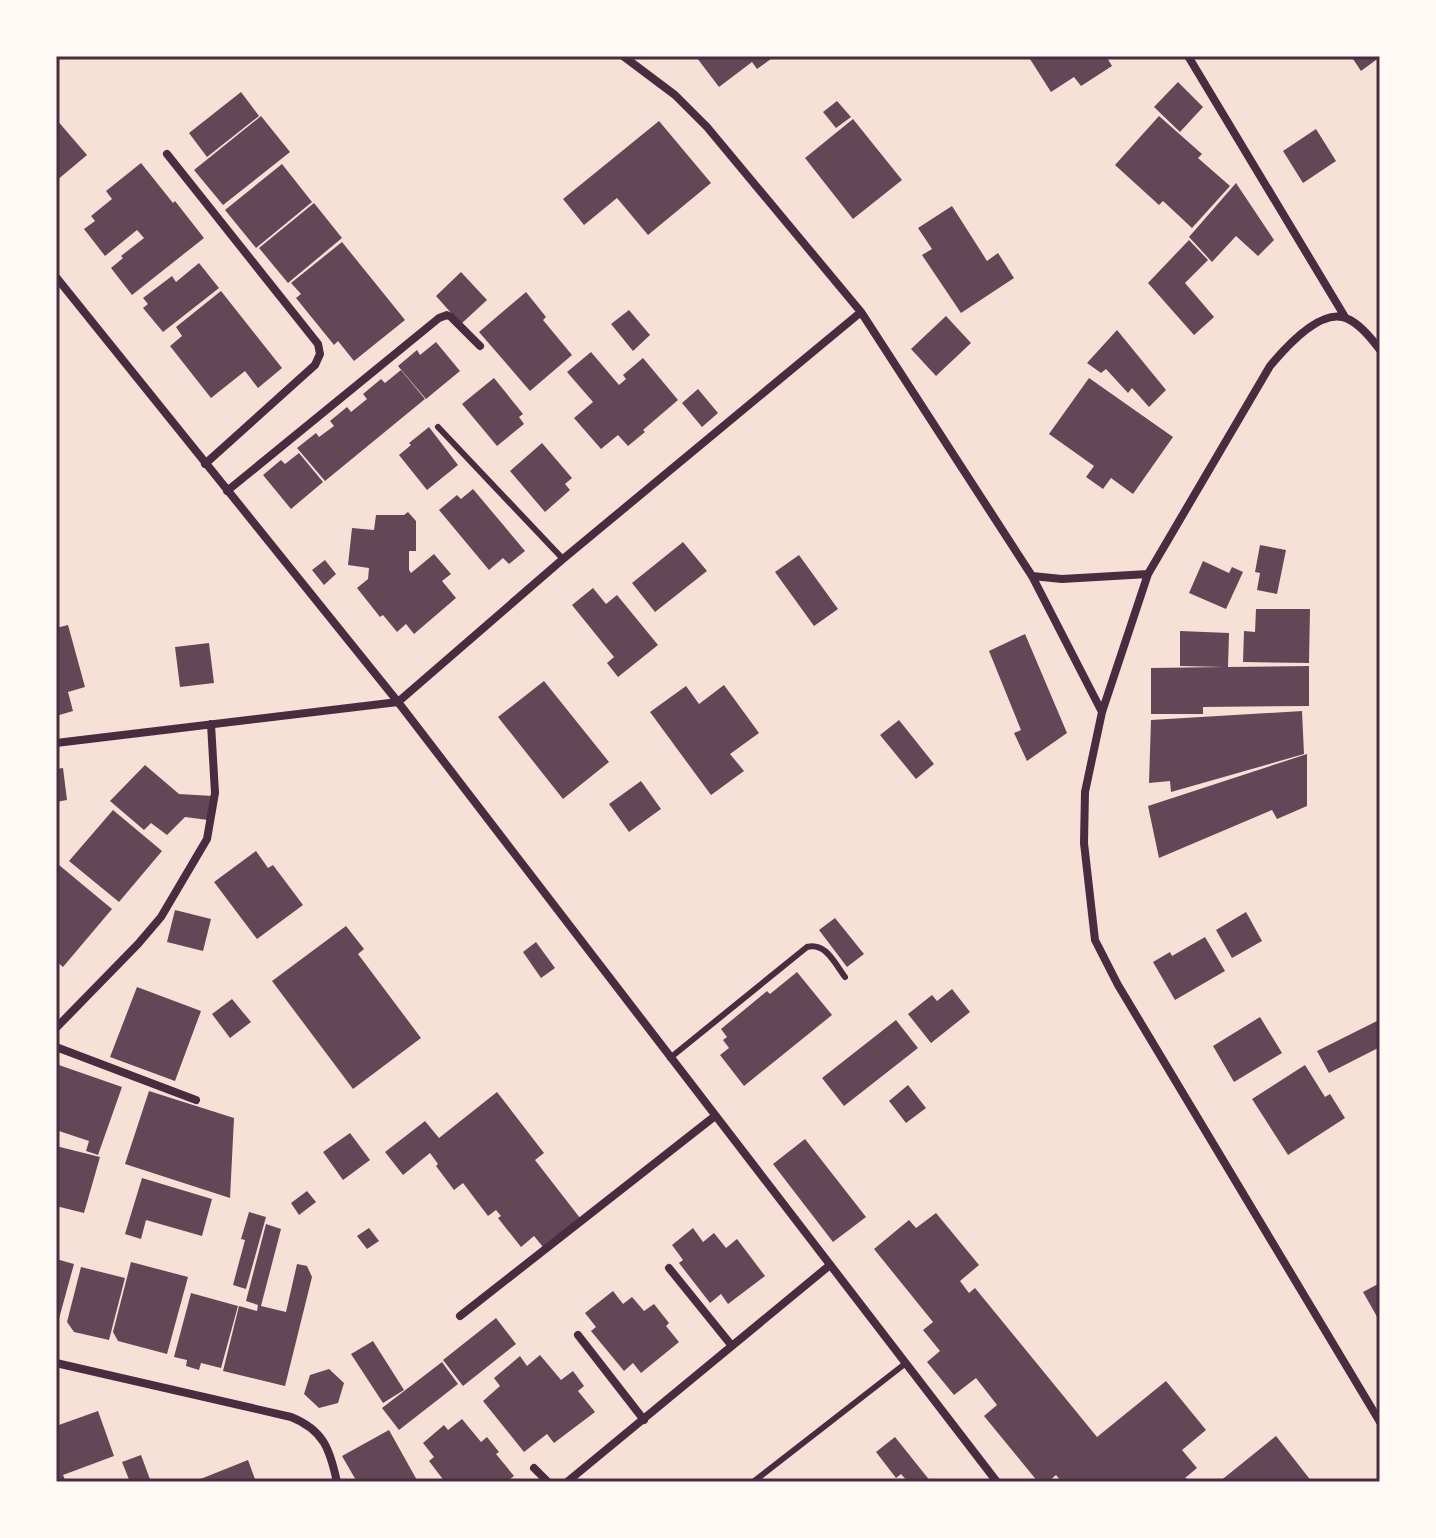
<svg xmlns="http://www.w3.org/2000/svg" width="1436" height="1538" viewBox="0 0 1436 1538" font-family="'Noto Serif',serif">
<rect width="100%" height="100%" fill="#f7e1d7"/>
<path fill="#644757" d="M699 56H775L757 69 752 62 719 87 697 58Z
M1028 56H1087L1088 58 1091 56H1106L1112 66 1081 86 1074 77 1051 92Z
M1351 56H1380V57L1361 71Z
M1178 82 1203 107 1180 132 1154 107Z
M241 92 259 116 207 157 189 133Z
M837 101 851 117 836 128 823 112Z
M261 116 290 152 223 205 194 170Z
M1159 116 1202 154 1198 158 1230 186 1192 228 1163 201 1159 205 1115 165Z
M56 119 87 155 56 181Z
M853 119 902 180 853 219 805 158Z
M659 121 711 183 648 235 617 198 584 225 563 199Z
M1316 129 1336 161 1303 183 1283 151Z
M141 163 173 203 175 201 204 238 132 295 111 268 123 258 121 256 144 238 137 230 105 256 84 229 95 221 91 216 112 199 106 191Z
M282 164 312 202 256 248 225 210Z
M1236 183 1274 240 1258 256 1236 236 1212 262 1189 237Z
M314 203 342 238 288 283 259 248Z
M952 206 987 261 998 253 1014 278 961 313 922 255 932 249 918 228Z
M1189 240 1208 260 1185 283 1214 317 1194 335 1148 283Z
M342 242 405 320 354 361 338 341 334 345 296 298 301 294 291 283Z
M199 263 219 288 163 332 143 308 148 304 143 298 172 276 176 282Z
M461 272 487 300 461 324 436 296Z
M221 291 282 368 258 388 245 371 211 398 170 346 182 336 176 327Z
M526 292 546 317 543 320 572 355 530 391 479 332Z
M629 310 650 335 633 351 611 324Z
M946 316 971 343 936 376 911 349Z
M1117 330 1166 390 1149 407 1132 388 1128 393 1106 369 1101 373 1087 363Z
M436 342 460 371 426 399 398 366 417 350 420 355Z
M591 352 619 385 626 379 623 375 643 358 678 400 643 430 645 432 628 446 618 435 601 449 574 418 593 402 567 372Z
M401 370 425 399 325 481 297 448 316 433 319 437 334 426 330 421 347 407 351 412 367 399 363 394 381 379 385 383Z
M494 378 523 414 519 417 524 424 497 446 462 404Z
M1089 378 1173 437 1133 494 1111 478 1103 489 1086 477 1094 466 1049 434Z
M698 389 718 413 702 427 682 403Z
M429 427 458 465 427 490 399 455 411 445 409 443Z
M542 443 572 478 565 484 570 490 545 512 510 471Z
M299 453 323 482 291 509 263 475 281 460 285 464Z
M473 489 525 551 509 564 503 558 489 570 439 510 457 495 461 499Z
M408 512 416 521V551H409V570L411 573 434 554 451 574 442 581 456 598 414 634 406 624 397 632 383 615 380 617 357 588 368 579 369 568 348 565 352 528 374 530 376 515H404Z
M683 542 707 571 655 612 632 583Z
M1260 545 1286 550 1277 594 1257 590 1260 573 1255 572Z
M799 555 838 609 814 626 775 572Z
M325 560 336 574 324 585 312 570Z
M1203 561 1229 573 1232 567 1243 572 1226 609 1189 593Z
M593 588 606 604 617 595 658 645 618 677 607 663 614 657 572 605Z
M1256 609H1310L1309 663 1243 662 1244 631 1255 632Z
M68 625 85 687 68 692 73 711 56 716V628Z
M1180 631 1229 633 1228 667 1309 666V706L1203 707V714H1151V668L1224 667 1180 666Z
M1025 634 1067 733 1027 761 1014 733 1021 730 989 651Z
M209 643 214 683 180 687 175 647Z
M544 681 609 762 563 799 498 717Z
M724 685 759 733 730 754 744 771 711 795 650 712 686 686 699 704Z
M1302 711 1304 754 1171 792 1170 781 1149 783 1151 720Z
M899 720 934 764 916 779 880 735Z
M1307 754V806L1277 819 1272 810 1159 858 1148 806Z
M145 765 179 794 213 796 208 820 185 817 167 835 151 823 144 830 110 801Z
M63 768 67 800 56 802V769Z
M641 781 661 809 629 832 609 804Z
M113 810 162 851 119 902 69 861Z
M256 851 268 868 273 865 303 905 257 939 214 882Z
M59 865 112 909 63 967 56 961V869Z
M175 910 211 919 203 951 167 942Z
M1246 912 1262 941 1232 958 1216 930Z
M835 918 864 954 847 967 819 930Z
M346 926 364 949 358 954 421 1038 353 1089 272 981Z
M1205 937 1225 971 1175 1000 1153 962 1170 952 1172 956Z
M536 942 555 968 541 978 523 952Z
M797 972 832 1015 744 1086 720 1055 729 1048 723 1040 727 1037 721 1029 767 991 770 994Z
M137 987 201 1011 175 1081 110 1057Z
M952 989 970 1012 931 1043 908 1014 932 995 937 1001Z
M232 999 251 1022 230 1038 212 1014Z
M1260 1017 1282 1053 1234 1082 1213 1046Z
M896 1020 918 1048 844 1106 822 1078Z
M1379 1020 1380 1047 1329 1073 1317 1051Z
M56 1064 122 1087 98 1155 86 1151 89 1141 56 1130Z
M1305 1065 1325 1097 1330 1094 1345 1118 1288 1155 1252 1099Z
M908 1085 926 1108 906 1123 889 1101Z
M149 1091 234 1118 230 1198 125 1164Z
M497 1092 544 1153 535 1160 580 1218 543 1247 534 1236 521 1247 498 1218 501 1216 496 1210 488 1216 463 1183 454 1190 436 1166 438 1164 430 1153 403 1175 385 1152 425 1121 439 1138Z
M350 1133 370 1160 343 1180 323 1152Z
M805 1139 866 1217 833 1242 773 1164Z
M56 1146 100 1157 84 1213 56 1206Z
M142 1178 212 1199 202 1236 146 1220 141 1239 125 1234Z
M307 1191 316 1202 299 1215 291 1203Z
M249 1212 266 1217 246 1289 233 1285 245 1240 241 1239Z
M936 1213 979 1265 960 1281 969 1293 975 1288 1097 1437 1166 1381 1206 1430 1182 1450 1197 1468 1185 1478 1196 1482H1062L1056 1475 1048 1482H1038L984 1416 997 1405 976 1378 954 1395 927 1362 940 1351 923 1330 933 1322 874 1249 909 1220 916 1228Z
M266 1224 281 1229 261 1306 286 1312 297 1264 307 1266 312 1277 285 1386 223 1371 239 1306 257 1311 258 1305 246 1301Z
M369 1228 379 1241 367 1249 357 1236Z
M693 1228 703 1242 714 1233 726 1248 737 1239 765 1276 728 1304 721 1294 710 1303 679 1263 683 1260 672 1245Z
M56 1259 74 1264 57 1326H56Z
M131 1262 188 1277 167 1354 118 1341 113 1332Z
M81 1267 125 1278 109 1340 74 1332 67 1322Z
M1380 1283V1322L1363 1292Z
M613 1291 623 1304 632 1297 644 1311 654 1304 669 1323 666 1326 679 1342 641 1373 633 1363 624 1371 591 1331 596 1327 585 1313Z
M191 1293 238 1306 221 1368 201 1363 199 1370 186 1366 187 1360 174 1357Z
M496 1318 516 1344 463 1386 443 1360Z
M373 1341 404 1390 383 1403 351 1354Z
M540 1355 561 1380 573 1371 584 1386 578 1391 595 1412 554 1443 547 1434 524 1452 483 1401 500 1386 494 1378 520 1356 527 1366Z
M442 1362 458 1384 399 1430 382 1408Z
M329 1369 344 1383 338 1403 319 1408 304 1394 310 1375Z
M98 1411 114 1456 63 1475 66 1482H56V1426Z
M462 1419 481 1442 487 1437 499 1452 496 1454 514 1476 506 1482H445L429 1461 434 1457 423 1443 444 1425 448 1430Z
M389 1430 418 1482H357L342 1456Z
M1276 1436 1312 1482H1219Z
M895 1437 931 1482H908L901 1474 896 1478 876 1452Z
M141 1455 151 1482H130L122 1462Z
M248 1460 256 1482H193Z"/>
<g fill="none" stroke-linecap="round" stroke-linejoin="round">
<path stroke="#4a2c40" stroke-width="6" d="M438 427 563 559
M670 1058 807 947C826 942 835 964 845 977
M753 1482 906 1363"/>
<path stroke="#4a2c40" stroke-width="8" d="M623 56 675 95 707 127 861 312 1032 576 1102 712
M1188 56 1345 317
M167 154 318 344 320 354 315 365 205 464
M56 277 398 702 997 1482
M1380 350C1372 339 1361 325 1348 319 1322 306 1285 348 1270 366L1148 574 1102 712 1085 792 1084 843 1095 940 1118 985 1380 1422
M227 491 439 318 447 315 451 317 480 346
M1032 576 1062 579 1148 574
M56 743 398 702 563 559 861 312
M56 1028 138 944 161 917 207 839 215 793 211 724
M56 1047 196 1100
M669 1268 732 1346
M460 1316 715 1116
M578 1335 644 1420
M56 1363 291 1417C324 1430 330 1450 337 1482
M534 1468 548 1482
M567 1482 830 1265"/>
</g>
<rect width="1436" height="1538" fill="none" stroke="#fffaf5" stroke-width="116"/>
<rect x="58" y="58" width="1320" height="1422" fill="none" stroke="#4a2c40" stroke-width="3"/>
</svg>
